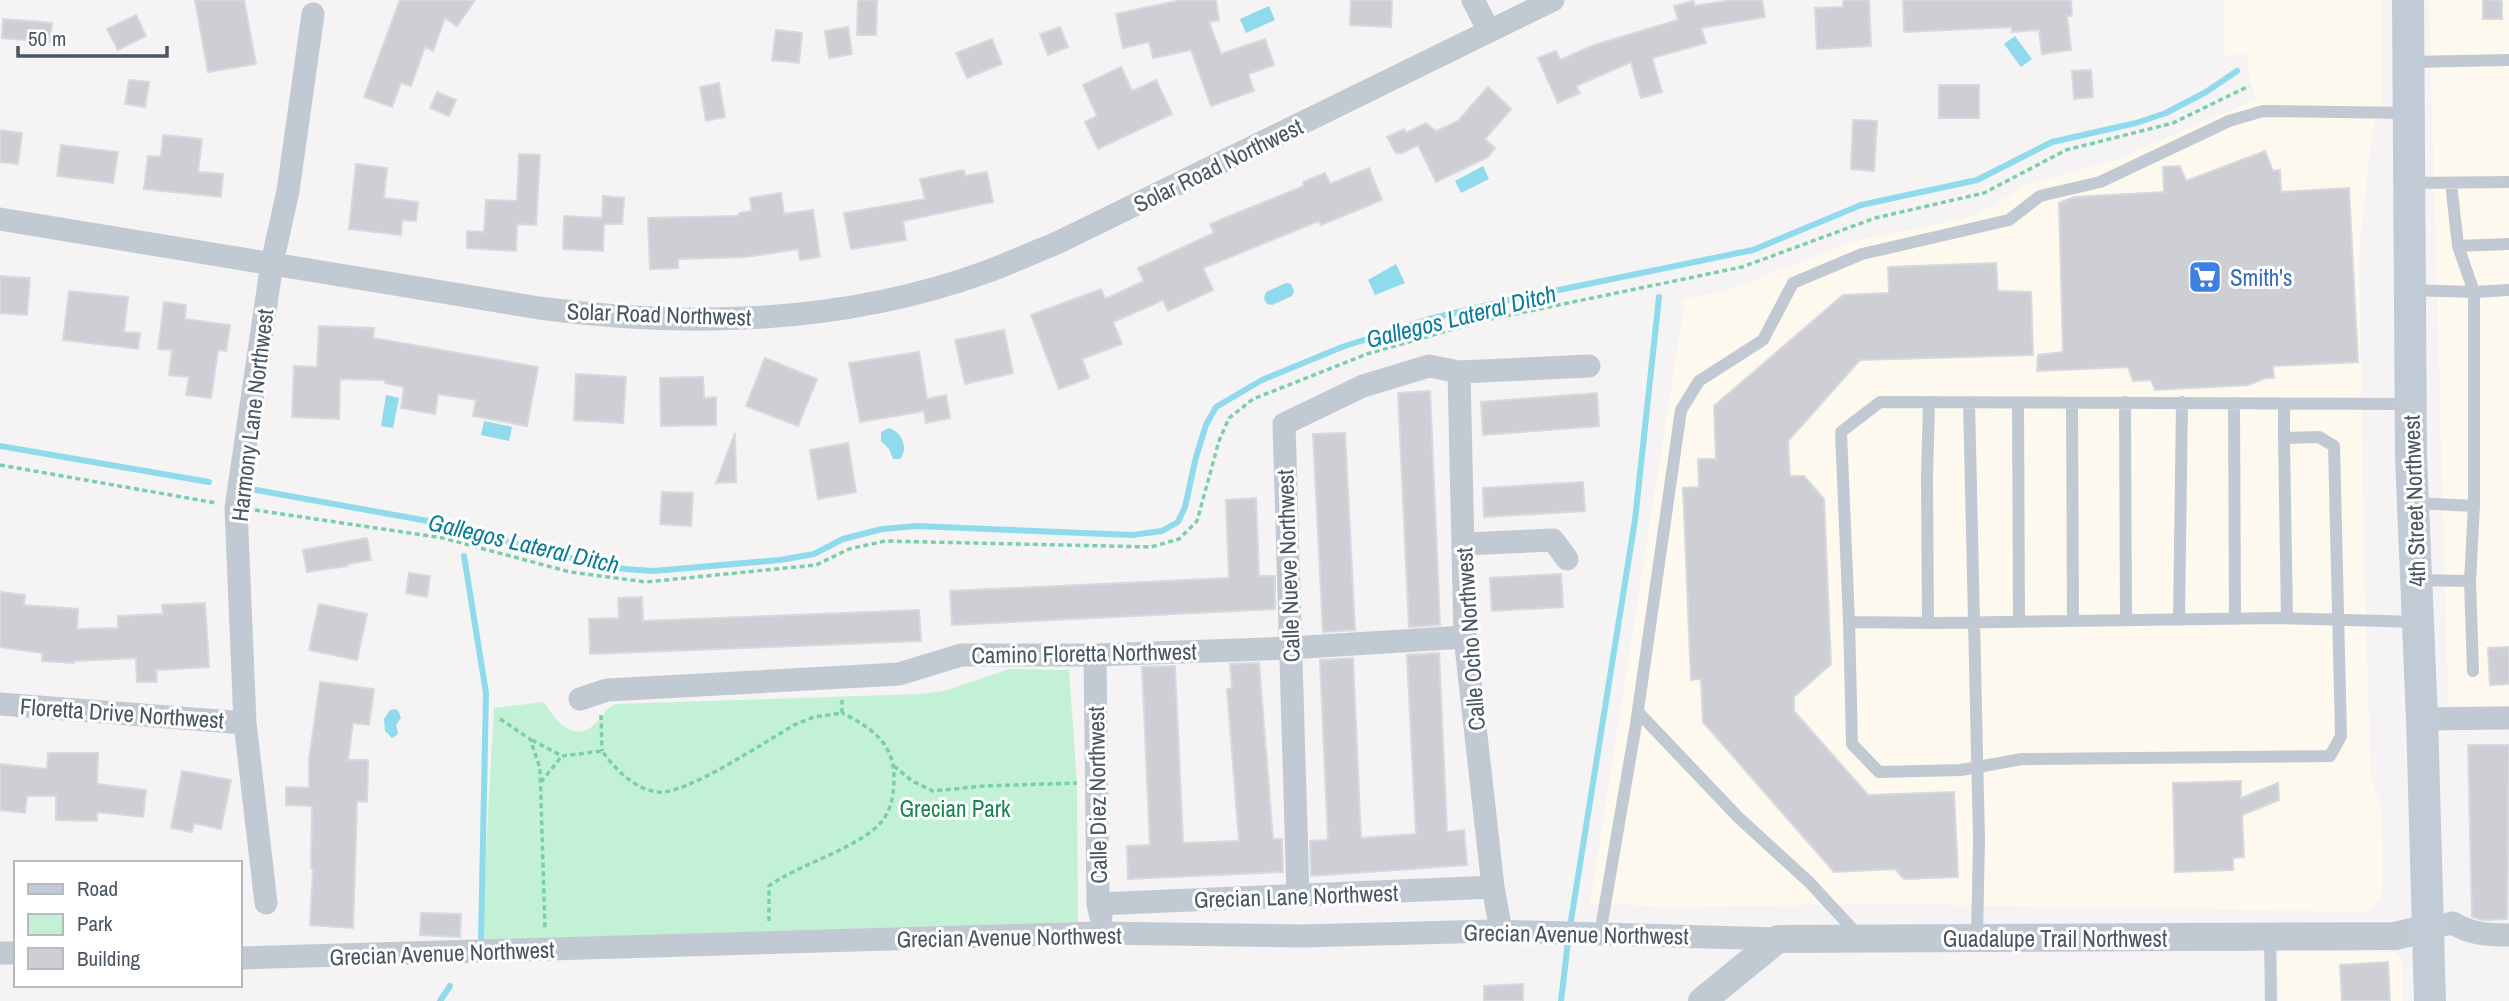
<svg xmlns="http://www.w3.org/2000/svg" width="2509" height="1001" viewBox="0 0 2509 1001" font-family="'Archivo Narrow',sans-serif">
<rect width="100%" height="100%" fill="#f5f3f3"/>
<path fill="#fdf9ef" d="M2223 0H2381L2382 102 2372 132 2359 252 2365 598 2371 775 2381 809 2383 881 2381 897 2366 912 1880 904 1664 907 1590 903 1685 299 1728 290 1851 242 1974 216 2027 185 2115 160 2256 99 2250 80 2247 54 2224 56Z
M2429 0H2509V705L2452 706 2448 700Z
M2278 951 2394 952 2402 959 2403 1001H2279Z"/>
<path fill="#c3f1d5" d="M1009 669 1069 670 1077 783 1078 922 481 940 494 708 544 702C556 721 573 745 596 723 604 716 606 707 616 704L920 694 944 691Z"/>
<path fill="#90daee" d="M1269 6 1275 20 1246 33 1240 19Z
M2015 36 2032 59 2021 67 2004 44Z
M1483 166 1489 179 1461 193 1455 181Z
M1396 264 1405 283 1375 295 1368 280Z
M1286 283 1291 284 1294 291 1292 296 1272 305 1267 304 1264 298 1266 292Z
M386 395 399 398 393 428 381 426Z
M484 421 512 427 509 441 481 435Z
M889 428C902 432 909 448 900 459H893L889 449 881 441V432Z
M396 709 399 712 401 718 396 725 398 734 392 738 385 731 384 719 390 710Z"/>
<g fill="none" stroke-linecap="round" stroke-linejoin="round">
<path stroke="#90daee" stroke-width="6" d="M0 446 209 482
M256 490 428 521 587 562 625 569 653 571 780 560 814 554 843 539 882 529 917 526 1132 535 1162 531 1178 522 1185 507 1196 457 1206 425 1216 407 1262 380 1342 347 1429 319 1505 301 1753 250 1861 205 1977 180 2052 142 2136 123 2166 113 2206 92 2237 71
M464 556 486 693 481 940
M440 1001 450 986
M1561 1001 1569 933 1635 520 1659 297"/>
</g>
<path fill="#cdcfd5" stroke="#d7d9de" stroke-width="2" d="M195 0H244L256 64 208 72Z
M400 0H475L457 26 445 18 433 51 425 47 411 86 401 83 392 107 364 97Z
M858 0H877L876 35H857Z
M1181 0H1216L1219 20 1209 22 1221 54 1265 39 1274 65 1248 74 1254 91 1211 106 1191 50 1153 58 1149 42 1123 48 1116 14Z
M1351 0H1392L1391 27 1350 25Z
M1731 0H1762L1765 17 1701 28 1706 43 1652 58 1662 92 1641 98 1631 62 1576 86 1580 93 1558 103 1538 58 1556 51 1560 60 1594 45 1678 20 1674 6 1693 1 1695 6Z
M1843 0H1869L1871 46 1817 49 1815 8 1843 7Z
M1903 0H2071L2072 16H2067L2071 50 2042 54 2039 30 2012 32V27L1904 32Z
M2483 0H2502V19H2483Z
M136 15 146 36 118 50 107 29Z
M3 19 52 23 50 42 2 38Z
M848 27 852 54 829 58 825 31Z
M1060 27 1068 47 1048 55 1040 34Z
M776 30 802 33 799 63 772 60Z
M992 39 1002 64 967 78 956 53Z
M1121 67 1132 91 1156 80 1172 114 1098 149 1085 122 1097 116 1083 85Z
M2091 70 2093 97 2074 99 2072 71Z
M129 80 149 82 145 107 125 104Z
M719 83 725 117 706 121 700 87Z
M1939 85H1979V118H1939Z
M1488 87 1511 109 1485 139 1495 148 1488 157 1436 182 1418 145 1402 153H1396L1387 137 1404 129 1406 133 1426 123 1436 131 1458 121Z
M437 92 456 100 449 116 430 108Z
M1853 120 1877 121 1874 171 1851 169Z
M0 130 22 133 18 164 0 162Z
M163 135 202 139 198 172 223 174 221 197 144 189 148 156 161 157Z
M61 145 118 152 113 183 57 176Z
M2265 151 2273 171 2280 170 2281 192 2349 188 2358 362 2273 366 2274 378H2266L2248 385 2155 390 2151 380 2133 381 2128 367 2037 371 2038 355 2063 352 2059 203 2074 197 2164 192 2163 167 2180 166 2186 181Z
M519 154 540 155 536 225 517 224 516 251 467 248V231L484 232 486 200 517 201Z
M356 164 387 168 384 198 418 202 416 221 402 220 401 235 349 229Z
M1369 168 1382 200 1321 225 1319 221 1203 268 1213 290 1168 311 1163 300 1113 322 1122 344 1082 359 1089 378 1059 389 1031 315 1101 289 1105 299 1144 281 1138 268 1214 233 1210 224 1304 186 1303 182 1325 173 1330 184Z
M964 170 965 176 987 172 993 202 903 221 906 240 851 249 844 213 925 199 920 179Z
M781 193 784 214 813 210 820 257 800 260 798 249 745 257 678 259V268L650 269 648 218 739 216V213L752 211 750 198Z
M603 196 624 198 622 224H604L603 251 563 249 564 216 602 218Z
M1996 263 1998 291 2031 292 2033 355 1860 360 1788 441 1790 476H1804L1824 499 1831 664 1794 697V711L1868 795 1954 792 1958 877 1904 879 1895 869 1834 872 1703 722 1701 679 1691 680 1683 488 1699 487 1698 459H1716L1714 406 1843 295 1889 293 1888 267Z
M0 276 30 278 27 315 0 313Z
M69 291 128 297 124 332 140 333 138 349 63 340Z
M164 302 186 305 185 319 230 325 226 351 218 350 211 398 186 395 189 377 169 375 172 350 158 349Z
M319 326 374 328 373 338 538 367 527 426 473 416 476 400 438 394 435 414 401 408 404 387 385 383V380L340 379 339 419 292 417 294 366 317 367Z
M1004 330 1013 373 965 384 955 340Z
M919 352 927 399 946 395 950 418 926 423 924 411 860 422 849 363Z
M765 358 817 379 798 426 746 406Z
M576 374 626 377 623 423 574 420Z
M703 377 704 398 716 397V425L661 426 660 378Z
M1430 391 1440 625 1409 627 1398 393Z
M1597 393 1599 426 1483 435 1481 402Z
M735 433 736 482 716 483Z
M1345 433 1355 630 1323 632 1313 434Z
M848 443 856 492 818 499 810 450Z
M1583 482 1585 511 1484 517 1483 488Z
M662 492 693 493 691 526 660 524Z
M1256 498 1259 576H1275V609L952 625 950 591 1229 578 1226 500Z
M367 538 371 560 348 564V566L307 572 303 550Z
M409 573 430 576 427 597 406 593Z
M1561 574 1563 607 1492 611 1490 578Z
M0 592 25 595 24 605 78 609 77 629 118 628V616L163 614 162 605 205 603 209 667 156 670 157 682H137L136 658 74 661V663L42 661V653L0 647Z
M642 597 643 621 919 610 921 641 590 654 589 619 619 618 618 598Z
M319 604 367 614 357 660 309 650Z
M2509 647V684L2490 685 2488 648Z
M1439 653 1447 832 1464 830 1467 865 1311 876 1310 841 1328 840 1320 660 1353 658 1361 838 1416 834 1407 655Z
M1259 663 1273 839H1282L1283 872 1128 879 1127 846 1150 845 1142 667 1175 666 1183 843 1239 841 1227 689 1232 688 1230 664Z
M320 682 374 689 369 725 353 723 348 760H368L367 802 357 801 353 928 310 925 313 868H311L312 806 286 805V787L309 788V760Z
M2468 745H2509L2507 919 2483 920 2472 917Z
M48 753H98L97 784 146 790 143 817 97 812V821L56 820V796H27L25 813 0 810V764L47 769Z
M182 771 231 780 221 829 194 823 192 832 171 828Z
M2241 781V798L2278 783 2279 800 2242 815 2244 857 2233 858V870L2175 872 2173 783Z
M421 913 461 914 460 937 420 935Z
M2388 962 2390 1001H2342L2340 965Z
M1523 984V1001H1484V986Z"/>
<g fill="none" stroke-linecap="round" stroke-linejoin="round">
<path stroke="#7ad0a6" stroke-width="3.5" stroke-dasharray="5 3.5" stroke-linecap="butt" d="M0 465 216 503
M255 510 443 538 570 572 646 582 816 565 849 549 885 541 1151 547 1179 539 1197 521 1219 441 1229 418 1253 399 1367 354 1481 321 1742 267 1875 218 1984 193 2066 150 2173 123 2249 86
M601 715 602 751
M500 719 530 739 540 768 545 930
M532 740 562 756 602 751C616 770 634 789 658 792 684 796 768 740 794 725L814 717 842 713V700
M894 766 912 781 933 791 984 786 1077 783
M541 782 562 756
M769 921V886C798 864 867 846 885 817 893 804 894 790 894 775 893 742 869 726 842 713"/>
<path stroke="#c1cad2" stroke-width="12" d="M2408 62 2509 60
M2410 183 2509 182
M2451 183 2458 246 2509 244
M2458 246 2474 292 2509 290
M2410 290 2474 292V506L2414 503
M1969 402 1979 840 1977 938
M2125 402 2126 620
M2018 403 2019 622
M2072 403 2073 621
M2234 403 2235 619
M2411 404 1880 402 1841 432 1849 622 1936 623 2278 618 2418 622
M2284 438 2287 618
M2416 580 2470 581 2474 506
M2470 581 2473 671
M2179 619 2182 402
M1849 622 1852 744 1879 772 1961 770 2022 759 2330 756 2341 736 2334 446 2319 437 2284 438V404
M1928 623 1927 477 1929 402
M1638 712 1738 817 1810 883 1859 936
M1600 934 1636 724 1681 410 1699 381 1763 340 1793 283 1862 254 2009 220 2040 196 2100 182 2229 121 2263 111 2409 113
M2270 937 2271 1001"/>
<path stroke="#c1cad2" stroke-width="23" d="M1473 0 1489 31
M0 219 539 308C688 328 843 324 986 272 1010 263 1035 252 1059 242L1553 0
M1459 372 1465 637 1493 887 1501 931
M1464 544 1553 540 1567 559
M1095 655 1098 904 1101 917
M580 699 607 690 899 674 961 655H1095L1290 648 1465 637
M0 704 245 723
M2422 719 2509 718
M1298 895 1284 424 1363 386 1429 366 1459 372 1589 366
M266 903 245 723 236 508 272 263 288 191 313 14
M1098 904 1493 887
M2429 928 2453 923C2470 934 2488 935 2509 935
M0 953H16
M240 958 1097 933 1301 936 1494 931 1778 939"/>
<path stroke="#c1cad2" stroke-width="28" d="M1702 1001 1778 939 2395 936 2429 928"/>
<path stroke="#c1cbd6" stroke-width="32" d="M2408 0 2411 457 2422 719 2430 1001"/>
</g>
<defs>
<symbol id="supermarket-square" viewBox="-11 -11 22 22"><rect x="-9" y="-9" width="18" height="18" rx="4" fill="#3f7fe0" stroke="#fff"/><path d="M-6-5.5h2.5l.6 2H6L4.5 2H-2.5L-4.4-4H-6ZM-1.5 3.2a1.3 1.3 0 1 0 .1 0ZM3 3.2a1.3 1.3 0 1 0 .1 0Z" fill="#fff"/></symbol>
</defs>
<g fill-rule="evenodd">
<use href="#supermarket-square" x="2186" y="258" width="38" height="38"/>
</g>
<g text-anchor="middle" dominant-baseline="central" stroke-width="6" stroke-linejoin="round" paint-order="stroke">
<g font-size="23" fill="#4a5661" stroke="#fff">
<text transform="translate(1218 165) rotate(-26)">Solar Road Northwest</text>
<text transform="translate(659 314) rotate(2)">Solar Road Northwest</text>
<text transform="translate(252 415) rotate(-83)">Harmony Lane Northwest</text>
<text transform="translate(2414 501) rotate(-92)">4th Street Northwest</text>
<text transform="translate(1288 566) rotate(-92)">Calle Nueve Northwest</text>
<text transform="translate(1470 639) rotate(-94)">Calle Ocho Northwest</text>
<text transform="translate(1084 653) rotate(-1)">Camino Floretta Northwest</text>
<text transform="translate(122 713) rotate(4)">Floretta Drive Northwest</text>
<text transform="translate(1097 795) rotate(-91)">Calle Diez Northwest</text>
<text transform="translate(1296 896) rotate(-2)">Grecian Lane Northwest</text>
<text transform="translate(1576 934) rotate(1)">Grecian Avenue Northwest</text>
<text transform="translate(1009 937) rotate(-1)">Grecian Avenue Northwest</text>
<text x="2055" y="938">Guadalupe Trail Northwest</text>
<text transform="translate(442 953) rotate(-2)">Grecian Avenue Northwest</text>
</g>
<g font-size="23" fill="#366cbe" stroke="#fff" text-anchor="start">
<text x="2230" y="277">Smith's</text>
</g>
<g font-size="23" fill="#17864f" stroke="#fff">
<text x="955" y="808">Grecian Park</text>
</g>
<g font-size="24" font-style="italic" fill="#0c7c9b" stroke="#fff">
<text transform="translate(1461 316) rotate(-14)">Gallegos Lateral Ditch</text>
<text transform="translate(524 543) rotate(13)">Gallegos Lateral Ditch</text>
</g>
</g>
<rect x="14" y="861" width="228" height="126" fill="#ffffff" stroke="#b7bbc0" stroke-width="2"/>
<rect x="28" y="884" width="35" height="10" fill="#c1cbd6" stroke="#b7bbc0" stroke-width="2"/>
<text x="77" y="896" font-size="21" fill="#4a5661">Road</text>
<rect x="28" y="914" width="35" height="21" fill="#c3f1d5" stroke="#b7bbc0" stroke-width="2"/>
<text x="77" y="931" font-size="21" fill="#4a5661">Park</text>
<rect x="28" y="948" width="35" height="21" fill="#cdcfd5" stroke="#b7bbc0" stroke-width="2"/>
<text x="77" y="966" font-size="21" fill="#4a5661">Building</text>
<path d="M18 46v10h149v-10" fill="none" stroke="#4a5661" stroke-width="3.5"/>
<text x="28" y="46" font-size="21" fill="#4a5661" stroke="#ffffff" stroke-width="5" paint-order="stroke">50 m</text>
</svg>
